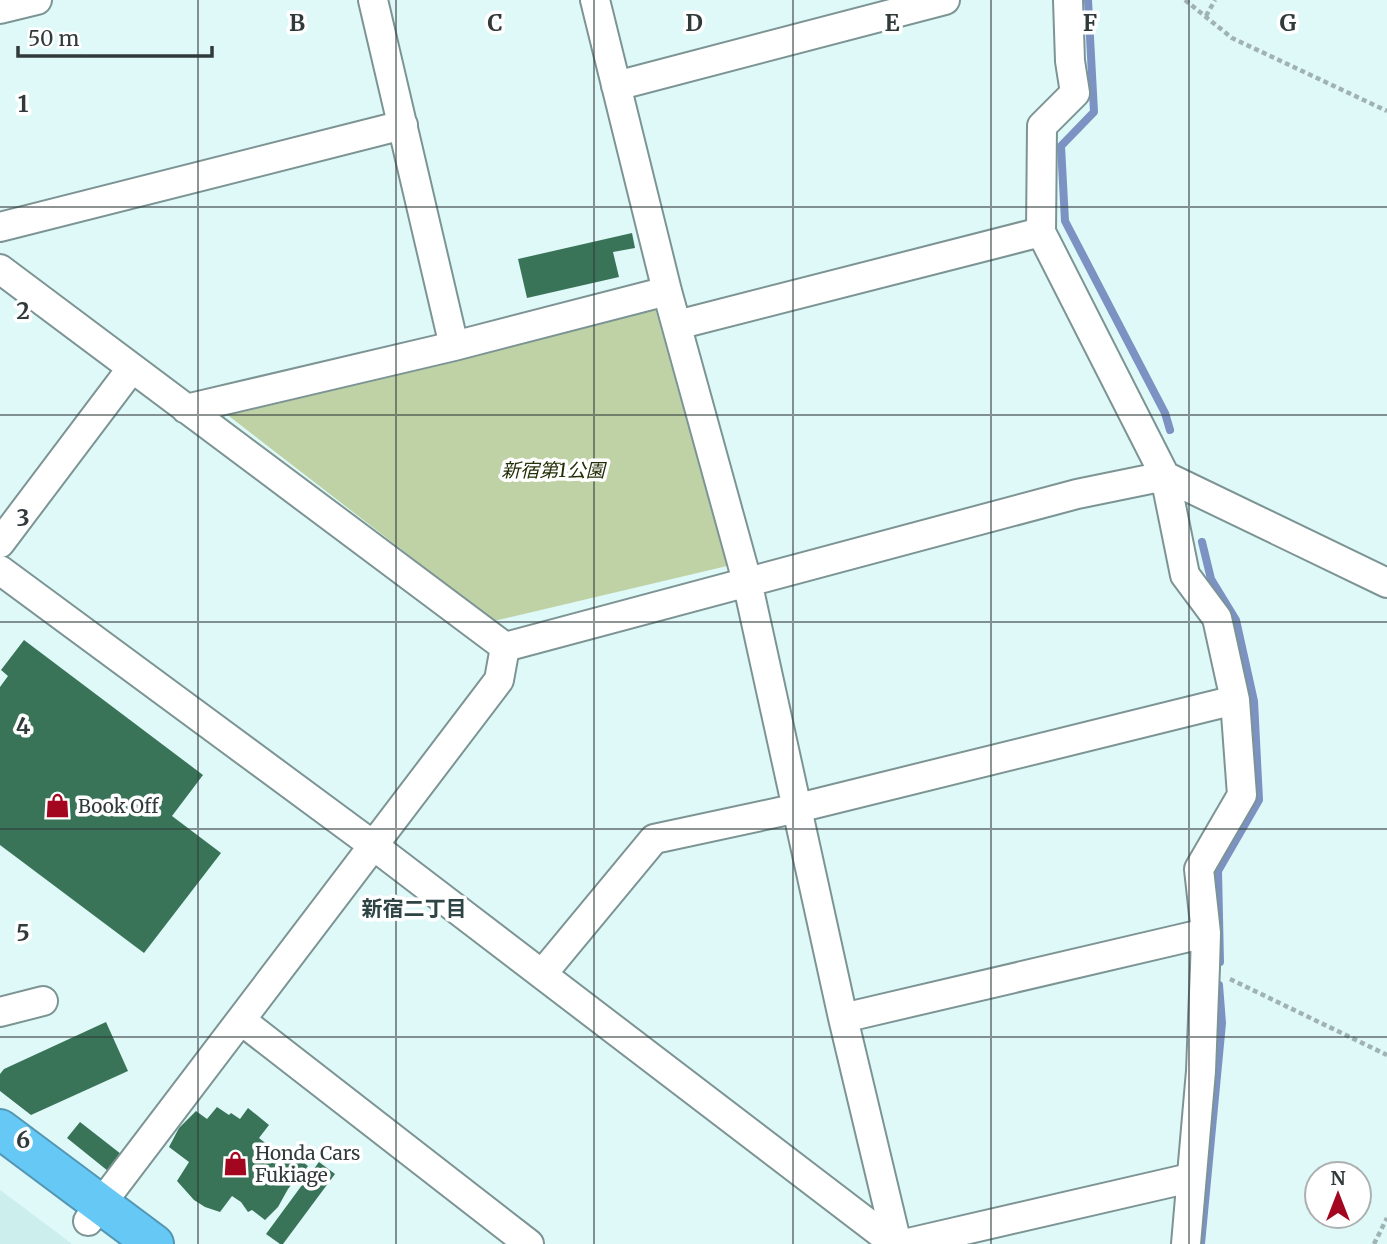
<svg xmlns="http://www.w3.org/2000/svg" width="1387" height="1244" viewBox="0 0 1387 1244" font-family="Merriweather,'Noto Sans JP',serif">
<rect width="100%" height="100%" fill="#dff8f8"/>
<path fill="#cceeed" d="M0 1190 72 1244H0Z"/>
<path fill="#bfd2a6" d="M655 307 727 566 494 621 225 413Z"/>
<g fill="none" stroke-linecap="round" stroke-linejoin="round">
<path stroke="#7b92c3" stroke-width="8" d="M1088 0 1094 112 1061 146 1065 221 1165 413 1170 430
M1202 542 1211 579 1236 620 1254 701 1259 800 1218 871 1220 962
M1201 1244 1222 1023 1219 985"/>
</g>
<path fill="#397458" d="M632 233 635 248 613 252 619 277 527 298 518 259Z
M24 640 203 775 172 816 221 853 144 953 0 845V687L8 676 1 670Z
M106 1022 128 1071 31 1115 0 1091V1074L4 1069Z
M217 1107 229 1115 231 1113 240 1119 248 1108 269 1125 259 1138 278 1153 283 1147 308 1166 294 1185 292 1184 288 1189 278 1207 265 1220 252 1210 248 1212 241 1202 232 1196 220 1212 205 1207 194 1200 177 1181 189 1162 169 1147 179 1128 196 1111 207 1119Z
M80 1122 121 1154 108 1171 67 1138Z
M319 1162 335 1174 283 1244H280L266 1234Z"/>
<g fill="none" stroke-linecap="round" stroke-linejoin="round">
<defs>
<path id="minor" d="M373 0 454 346
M595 0 667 291 747 581 843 1018 897 1244
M1068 0 1070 61 1075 93 1042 126 1041 232 1165 476 1185 575 1217 618 1235 700 1242 795 1199 869 1206 933 1205 967 1201 1071 1186 1244
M0 9 37 0
M616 86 945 0
M0 227 403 125
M0 269 505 647
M677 325 1041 232
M186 409 454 346 667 291
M0 543 132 368
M0 570 374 846 895 1244
M505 647 1077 494 1165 476 1387 583
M543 973 654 839 798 808 1235 700
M0 1012 43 1001
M843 1018 1206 933
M242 1021 529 1244
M88 1221 499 680 505 647
M904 1244 1190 1178"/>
<path id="highway" d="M0 1129 154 1244"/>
</defs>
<use href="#minor" stroke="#7d9494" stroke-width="32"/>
<use href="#highway" stroke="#5396b4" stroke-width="42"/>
<path stroke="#a0b3b3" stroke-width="4.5" stroke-dasharray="5 3.5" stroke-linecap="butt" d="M1185 0 1232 38 1387 111
M1206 16 1215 0
M1230 979 1387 1055
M1374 1244 1387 1218"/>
<use href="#minor" stroke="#fff" stroke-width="28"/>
<use href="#highway" stroke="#65c8f5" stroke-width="38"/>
</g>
<path fill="none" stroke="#313a3a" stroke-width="2" stroke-opacity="0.55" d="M198 0V1244M396 0V1244M594 0V1244M793 0V1244M991 0V1244M1189 0V1244M0 207H1387M0 415H1387M0 622H1387M0 829H1387M0 1037H1387"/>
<defs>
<symbol id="shop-bare" viewBox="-9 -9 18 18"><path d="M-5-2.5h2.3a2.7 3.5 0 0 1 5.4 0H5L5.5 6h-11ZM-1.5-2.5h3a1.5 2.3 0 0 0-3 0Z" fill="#a3061f" stroke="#fff" stroke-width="2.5" paint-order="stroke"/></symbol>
</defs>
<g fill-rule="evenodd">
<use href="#shop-bare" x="40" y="788" width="35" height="35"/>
<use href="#shop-bare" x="218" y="1146" width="35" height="35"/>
</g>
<g text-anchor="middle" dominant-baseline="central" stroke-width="7" stroke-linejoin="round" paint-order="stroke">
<g font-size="19" font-style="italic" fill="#212f06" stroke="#fff">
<text x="553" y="470">新宿第1公園</text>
</g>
<g font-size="19" fill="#313a3a" stroke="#fff" text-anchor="start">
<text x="78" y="806">Book Off</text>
<text x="255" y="1153">Honda Cars<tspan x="255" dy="22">Fukiage</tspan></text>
</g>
<g font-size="21" font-weight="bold" fill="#2f4444" stroke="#fff">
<text x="414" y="908">新宿二丁目</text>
</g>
</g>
<g font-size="23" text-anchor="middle" font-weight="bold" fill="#313a3a" stroke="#fff" stroke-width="7" stroke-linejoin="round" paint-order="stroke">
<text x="297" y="31">B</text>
<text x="495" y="31">C</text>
<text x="694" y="31">D</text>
<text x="892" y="31">E</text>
<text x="1090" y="31">F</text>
<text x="1288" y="31">G</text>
<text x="23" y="112">1</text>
<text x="23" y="319">2</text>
<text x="23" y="526">3</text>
<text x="23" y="734">4</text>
<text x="23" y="941">5</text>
<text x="23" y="1148">6</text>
</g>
<g transform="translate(1338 1195)"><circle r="33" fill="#ffffff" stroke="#adb0b0" stroke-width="2"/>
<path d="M0-5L12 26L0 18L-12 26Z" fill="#a3061f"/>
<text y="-10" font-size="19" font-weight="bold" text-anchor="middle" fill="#313a3a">N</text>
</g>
<path d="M18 46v10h194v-10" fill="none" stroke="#313a3a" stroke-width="3.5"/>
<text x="28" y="46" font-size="21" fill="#313a3a" stroke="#ffffff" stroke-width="5" paint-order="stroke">50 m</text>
</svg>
